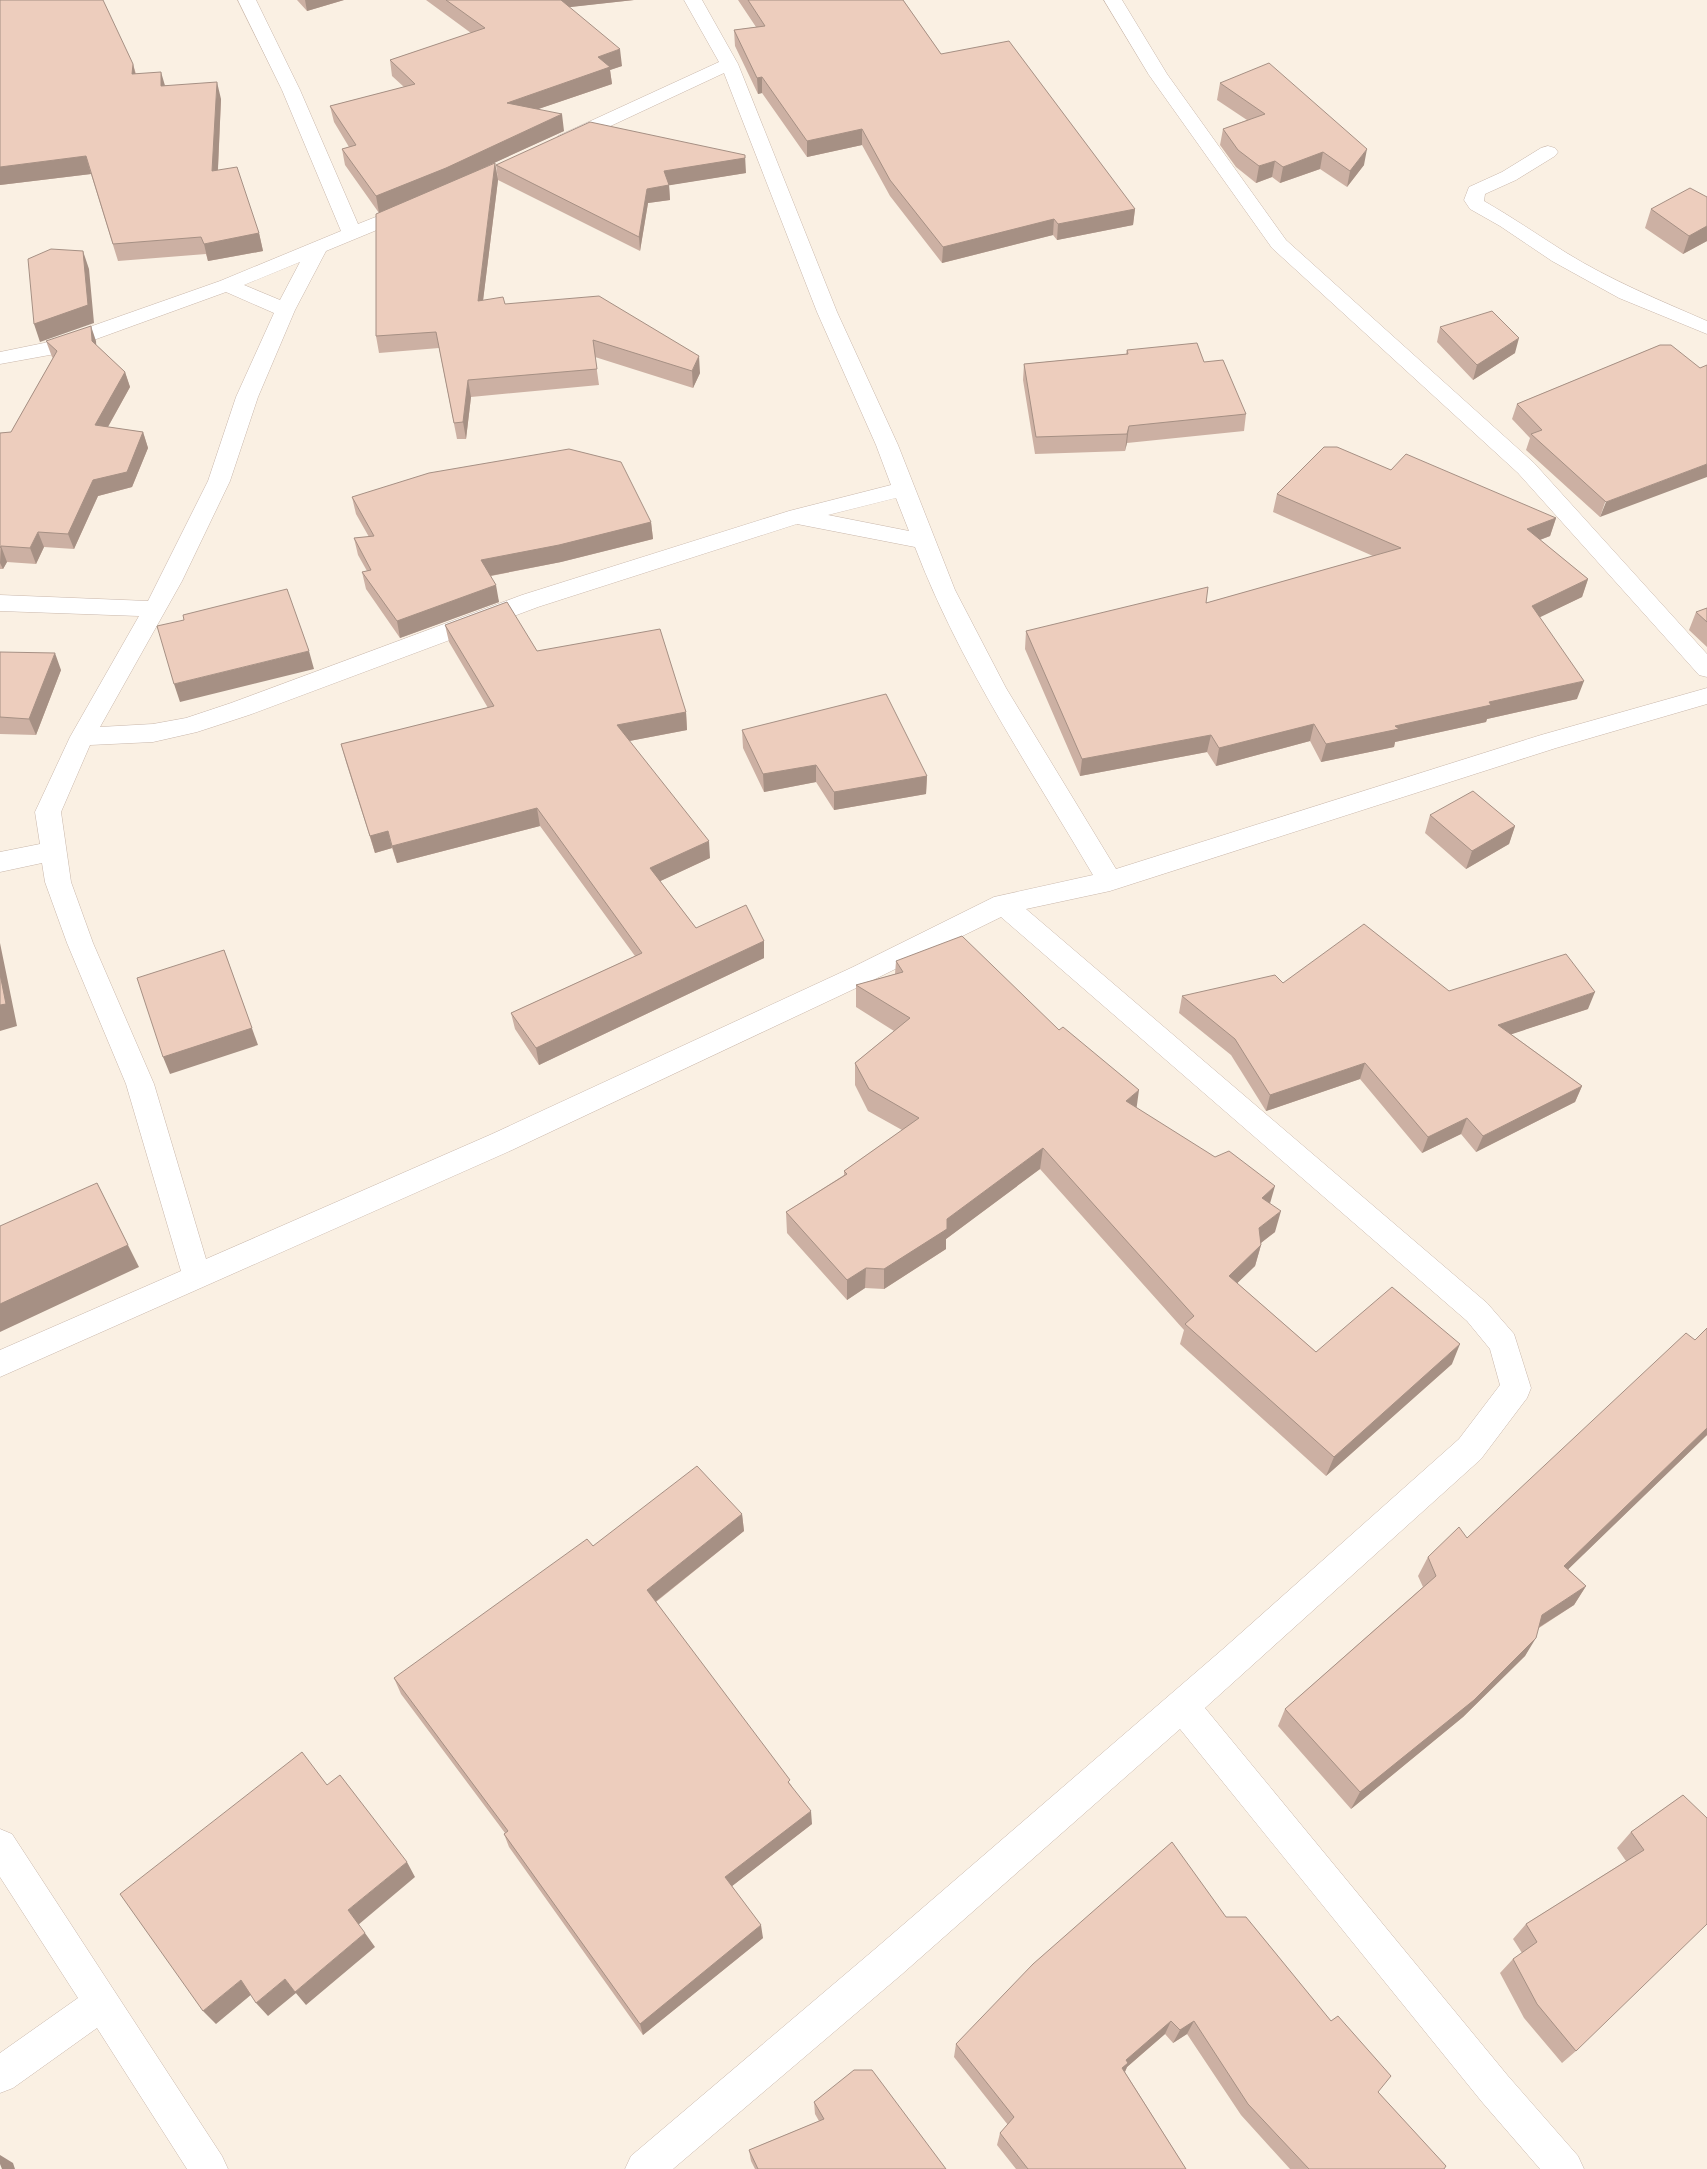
<svg xmlns="http://www.w3.org/2000/svg" width="1707" height="2169" viewBox="0 0 1707 2169" font-family="Poppins,sans-serif">
<rect width="100%" height="100%" fill="#faf0e3"/>
<g fill="none" stroke-linecap="round" stroke-linejoin="round">
<defs>
<path id="street" d="M238 0H256L300 90 358 224 411 203 418 205 421 209 418 213 326 251 295 310 258 397 230 481 182 581 100 727 153 724 186 718 231 703 522 595 789 511 891 485 876 445 817 312 724 73 572 144 565 146 558 144 556 140 558 136 719 62 684 0H702L738 64 837 312 898 445 955 590 1006 688 1116 869 1541 735 1707 688V704L1556 748 1110 891 1026 909 1487 1303 1514 1334 1531 1388 1527 1398 1481 1459 1205 1708 1508 2076 1578 2156 1584 2169H1540L1482 2102 1180 1729 901 1975 673 2169H625L631 2156 875 1949 1223 1649 1459 1439 1500 1385 1490 1349 1467 1321 1001 917 871 981 512 1150 0 1377V1350L181 1271 126 1084 67 943 45 882 42 863 0 872V852L40 844 35 812 70 737 139 616 0 611V595L148 601 208 481 236 397 274 313 226 292 55 354 0 364V352L44 343 220 281 341 231 282 90ZM300 262 280 300 244 285ZM896 498 909 531 828 515ZM797 524 915 547C959 663 1030 768 1093 875L994 897 853 967 492 1134 206 1259 154 1084 93 943 71 882 61 812 90 745 153 742 197 732 249 715 538 607Z
M1104 0H1122L1167 74 1286 240 1534 463 1707 654V677L1699 675 1518 473 1272 248 1149 75Z
M1548 146 1555 148 1558 152 1555 156 1516 180 1485 194 1484 201C1512 217 1538 235 1565 252 1610 280 1659 300 1707 321V334L1619 298 1552 261 1500 226 1470 209 1464 200 1469 187 1502 172 1541 148Z
M0 1829 12 1834 222 2156 228 2169H187L97 2028 13 2088 0 2093V2053L78 1998 0 1877Z"/>
</defs>
<use href="#street" stroke="#c9b7ab" stroke-width="1"/>
<use href="#street" fill="#fff" fill-rule="evenodd"/>
</g>
<path fill="#ccb0a3" d="M0 0 133 64 136 74 165 85 221 99 218 170 259 233 263 251 208 261 206 254 118 261 91 174 0 185Z
M297 0H344L307 11Z
M426 0H634L569 7 622 66 610 70 612 84 538 109 564 131 474 172 495 163 498 180 483 300 505 304 700 373 693 388 595 357 599 385 471 397 466 439H457L439 348 379 353 376 336 379 213 345 165 342 149 349 147 334 122 330 106 404 87 392 76 390 60 471 33Z
M738 0H903L941 54 1135 209 1133 225 1057 240 1053 235 942 263 890 196 862 145 807 157 762 93 758 94 735 46 734 30 756 27Z
M1220 83 1364 165 1347 187 1320 169 1280 183 1272 177 1256 183 1236 167 1220 145 1223 129 1247 120 1217 100Z
M496 165 746 173 669 185 670 200 648 203 640 251 498 180Z
M1707 197V241L1683 254 1645 228 1651 209Z
M1440 327 1515 353 1473 380 1437 342Z
M46 341H96V345L125 372 130 387 108 427 143 432 148 448 132 487 98 496 74 549 44 547 36 564 7 562 3 569H0V433L11 432 53 358 52 357Z
M1660 345 1600 517 1526 450 1530 438 1512 419 1517 404Z
M1127 350 1204 362 1246 414 1244 431 1127 443 1125 451 1035 454 1023 380 1024 364 1126 354Z
M1391 470 1556 518 1550 536 1540 540 1588 579 1582 597 1539 617 1577 699 1487 719 1486 722 1395 742 1394 747 1321 762 1310 741 1216 766 1207 752 1080 776 1025 649 1026 631 1206 603 1373 556 1273 512 1277 494Z
M352 497 651 522 653 539 561 562 491 576 499 602 400 638 366 589 362 572 367 571 358 555 354 538 369 537 356 514Z
M1707 608V647L1689 630 1696 612Z
M445 625 537 651 686 712 687 730 629 741 710 858 660 881 696 928 764 941V958L539 1065 515 1029 511 1013 635 956 540 826 397 863 392 848 375 853 346 762 341 744 488 708 449 642Z
M0 652 61 670 36 735 0 734Z
M742 730 927 776 926 794 834 810 816 782 764 792 743 748Z
M1430 815 1515 826 1509 844 1466 869 1425 833Z
M896 961 1136 1107 1270 1203 1275 1232 1261 1243V1245L1255 1266 1237 1283 1316 1352 1452 1364 1326 1476 1180 1344 1184 1330 1040 1169 946 1239V1249L884 1289 865 1288 847 1300 787 1233 786 1212 844 1175V1171L902 1130 868 1111 855 1085V1063L894 1031 856 1007V985L895 974Z
M1283 983 1449 991 1588 1009 1511 1034 1582 1086 1575 1102 1476 1152 1461 1134 1422 1153 1360 1079 1266 1111 1231 1055 1179 1013 1182 996Z
M1695 1340 1707 1435 1568 1569 1586 1586 1574 1605 1539 1628 1525 1656 1463 1717 1351 1809 1278 1726 1285 1709 1423 1587 1418 1576 1428 1557 1467 1538Z
M742 1514 744 1531 656 1602 791 1785 812 1824 732 1886 763 1938 643 2035 509 1847 504 1834 505 1833 401 1694 394 1678 593 1546Z
M1683 1795 1576 2051 1562 2063 1524 2018 1500 1973 1513 1959 1522 1953 1513 1939 1526 1924 1626 1861 1617 1848 1631 1832Z
M1226 1917 1378 2092 1444 2169H1290L1241 2115 1187 2034 1173 2043 1165 2034 1127 2067 1125 2072 1186 2169H1016L997 2145 1000 2133 1008 2125 954 2057 956 2044Z
M814 2102 946 2169H755L751 2161 749 2150 819 2121 815 2114Z"/>
<path fill="#a69084" d="M305 0H344L307 11Z
M552 0H634L553 9Z
M620 49 622 66 610 70 612 84 509 119 507 103 598 57Z
M133 64 137 81 132 74Z
M161 72 166 89 161 86Z
M762 77V93L758 94 757 78Z
M217 82 221 99 217 188 212 171Z
M562 114 564 131 448 184 379 213 376 196Z
M862 129V145L807 157V141Z
M1367 149 1364 165 1347 187 1350 171Z
M1323 152 1320 169 1280 183 1283 167Z
M745 155 746 173 665 186 664 171Z
M86 156 91 174 0 185V167Z
M1275 161 1272 177 1256 183 1259 166Z
M495 163 498 180 481 317 478 301Z
M669 185 670 200 648 203 640 251 639 237 647 189Z
M1135 209 1133 225 1057 240 1058 224Z
M1054 219 1053 235 942 263 943 247Z
M1707 226V241L1683 254 1689 236Z
M259 233 263 251 208 261 204 244Z
M83 251 89 269 94 323 40 342 34 324Z
M91 326 96 341 97 357 92 341Z
M1519 338 1515 353 1473 380 1477 365Z
M699 356 700 373 693 388 692 371Z
M125 372 130 387 100 441 95 425Z
M468 380 471 397 466 439 463 422Z
M1129 426 1127 443 1125 451 1127 434Z
M143 432 148 448 132 487 98 496 74 549 68 534 93 480Z
M1707 464V477L1600 517 1606 502Z
M1556 518 1550 536 1521 547 1527 529Z
M651 522 653 539 561 562 484 577 481 560Z
M38 532 44 547 36 564 30 548Z
M1 546 7 562 3 569 0 563Z
M1588 579 1582 597 1526 624 1532 606Z
M496 585 499 602 400 638 397 621Z
M309 651 314 669 180 702 174 684Z
M55 653 61 670 36 735 29 719Z
M1584 681 1577 699 1487 719 1486 722 1395 742 1394 747 1321 762 1326 744 1489 702Z
M686 712 687 730 619 743 617 725Z
M1314 724 1310 741 1216 766 1219 748Z
M1211 735 1207 752 1080 776 1082 759Z
M816 765V782L764 792 763 774Z
M927 776 926 794 834 810V792Z
M537 808 540 826 397 863 392 846Z
M1515 826 1509 844 1466 869 1472 851Z
M388 831 392 848 375 853 370 836Z
M709 841 710 858 652 885 650 868Z
M764 941V958L539 1065 536 1048Z
M0 943 17 1026 0 1031Z
M224 950 258 1045 170 1074 163 1057Z
M1595 992 1588 1009 1491 1041 1498 1025Z
M1365 1063 1360 1079 1266 1111 1270 1095Z
M1582 1086 1575 1102 1476 1152 1483 1136Z
M1139 1090 1136 1112 1126 1101Z
M1467 1118 1461 1134 1422 1153 1428 1137Z
M1043 1148 1040 1169 946 1239V1249L884 1289V1269L947 1219Z
M97 1183 139 1267 0 1332V1304Z
M1275 1186 1269 1207 1262 1198Z
M1281 1211 1275 1232 1253 1249 1259 1228Z
M1261 1245 1255 1266 1224 1296 1229 1276Z
M866 1268 865 1288 847 1300V1280Z
M1460 1344 1452 1364 1326 1476 1334 1457Z
M1707 1428V1435L1552 1585 1564 1566Z
M742 1514 744 1531 650 1606 647 1590Z
M1586 1586 1574 1605 1530 1633 1542 1615Z
M1536 1638 1525 1656 1463 1717 1351 1809 1360 1792Z
M811 1811 812 1824 727 1890 725 1877Z
M407 1862 415 1877 358 1925 348 1910Z
M761 1925 763 1938 643 2035 640 2024Z
M365 1933 375 1947 306 2005 295 1992Z
M285 1979 296 1993 268 2016 256 2003Z
M241 1980 252 1994 216 2024 203 2011Z
M1171 2021 1165 2034 1127 2067 1123 2076 1122 2068 1126 2060Z
M1194 2021 1187 2034 1173 2043 1180 2030Z
M0 2155 13 2163 15 2169H2L0 2164Z"/>
<path fill="#edcdbd" stroke="#a69084" d="M0 0H103L133 64 132 74 161 72V86L217 82 212 171 237 167 259 233 204 244 201 237 113 244 86 156 0 167Z
M446 0H561L620 49 598 57 610 67 507 103 562 114 446 168 376 196 342 149 356 145 330 106 415 84 390 60 485 28Z
M748 0H903L941 54 1009 41 1135 209 1058 224 1054 219 943 247 890 180 862 129 807 141 762 77 757 78 734 30 765 26Z
M1269 63 1367 149 1350 171 1323 152 1283 167 1275 161 1259 166 1238 150 1223 129 1265 114 1220 83Z
M590 122 745 155V158L664 171 669 185 647 189 639 237 496 165Z
M495 163 478 301 503 297 505 304 599 296 699 356 692 371 593 340 597 369 468 380 463 422 454 423 436 332 376 336V214Z
M1690 188 1707 197V226L1689 236 1651 209Z
M51 249 83 251 88 305 34 324 28 259Z
M1492 311 1519 338 1477 365 1440 327Z
M91 326 92 341 125 372 95 425 143 432 127 472 93 480 68 534 38 532 30 548 1 546 0 548V433L11 432 57 351 46 341Z
M1197 343 1204 362 1223 360 1246 414 1129 426 1127 434 1036 437 1024 364 1128 354 1127 350Z
M1660 345H1671L1700 368 1707 365V464L1606 502 1531 434 1542 430 1517 404Z
M1324 447H1337L1391 470 1406 454 1556 518 1527 529 1588 579 1532 606 1584 681 1489 702 1491 705 1395 726 1399 729 1326 744 1314 724 1219 748 1211 735 1082 759 1026 631 1208 587 1206 603 1401 548 1277 494Z
M569 449 621 462 651 522 559 545 481 560 496 585 397 621 362 572 371 570 354 538 374 536 352 497 429 473Z
M287 589 309 651 174 684 157 626 184 620 183 615Z
M507 602 537 651 660 629 686 712 617 725 709 841 650 868 696 928 746 905 764 941 536 1048 511 1013 642 953 537 808 392 846 388 831 370 836 341 744 494 706 445 625Z
M1707 608V622L1696 612Z
M0 652 55 653 29 719 0 717Z
M886 694 927 776 834 792 816 765 763 774 742 730Z
M1473 791 1515 826 1472 851 1430 815Z
M1364 924 1449 991 1566 954 1595 992 1498 1025 1582 1086 1483 1136 1467 1118 1428 1137 1365 1063 1270 1095 1235 1039 1182 996 1275 975 1283 983Z
M962 936 1059 1030 1063 1027 1139 1090 1126 1101 1215 1157 1229 1151 1275 1186 1262 1198 1281 1211 1259 1228 1261 1245 1229 1276 1316 1352 1392 1287 1460 1344 1334 1457 1185 1324 1194 1316 1043 1148 947 1219V1229L884 1269 866 1268 847 1280 786 1212 847 1174 844 1171 919 1118 869 1089 855 1063 910 1018 856 985 903 972 896 961Z
M224 950 252 1028 163 1057 137 978Z
M0 974 6 1004 0 1005Z
M97 1183 128 1245 0 1304V1226Z
M1707 1328V1428L1564 1566 1586 1586 1542 1615 1536 1638 1474 1700 1360 1792 1285 1709 1436 1576 1428 1557 1459 1527 1467 1538 1686 1333 1695 1340Z
M697 1466 742 1514 647 1590 790 1780 788 1782 811 1811 725 1877 761 1925 640 2024 504 1834 508 1831 394 1678 587 1539 593 1546Z
M302 1752 327 1785 340 1775 407 1862 348 1910 365 1933 295 1992 285 1979 256 2003 241 1980 203 2011 120 1894Z
M1683 1795 1707 1818V1924L1576 2051 1537 2004 1513 1959 1537 1942 1526 1924 1644 1850 1631 1832Z
M1172 1842 1226 1917H1246L1331 2021 1338 2016 1391 2076 1378 2092 1446 2166 1444 2169H1309L1248 2104 1194 2021 1180 2030 1171 2021 1126 2060 1128 2063 1122 2068 1186 2169H1028L1000 2133 1014 2117 956 2044 1033 1964Z
M854 2070H872L946 2169H758L749 2150 824 2119 814 2102Z"/>
</svg>
